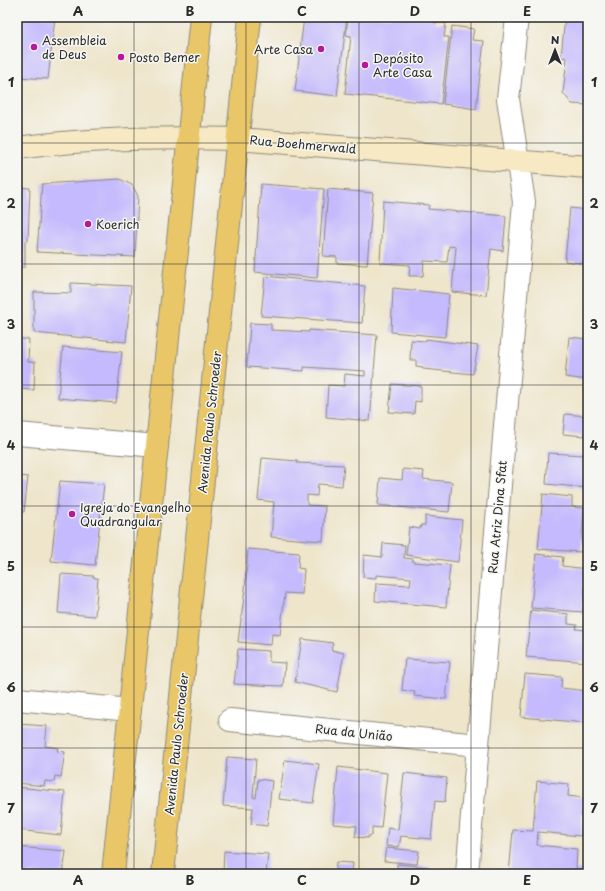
<svg xmlns="http://www.w3.org/2000/svg" width="605" height="891" viewBox="0 0 605 891" font-family="'Playpen Sans',sans-serif">
<rect width="100%" height="100%" fill="#f6f6f2"/>
<filter id="ink" filterUnits="userSpaceOnUse"><feTurbulence type="fractalNoise" baseFrequency=".025" numOctaves="2"/><feDisplacementMap in="SourceGraphic" scale="8" xChannelSelector="R" yChannelSelector="G"/><feConvolveMatrix kernelMatrix="1 2 1 2 8 2 1 2 1" color-interpolation-filters="sRGB"/></filter>
<filter id="wash" filterUnits="userSpaceOnUse"><feTurbulence type="fractalNoise" baseFrequency=".012" numOctaves="4" result="noise"/><feDisplacementMap in="SourceGraphic" scale="16" xChannelSelector="R" yChannelSelector="G"/><feGaussianBlur stdDeviation="0.9" result="paint"/><feColorMatrix in="noise" values="0 0 0 0 0 0 0 0 0 0 0 0 0 0 0 0 0 1.4 0 .05"/><feComposite in="paint" operator="in"/></filter>
<g filter="url(#wash)">
<rect width="100%" height="100%" fill="#eee5cb"/>
<g id="blocks">
<path fill="#c4bafd" d="M17 17H55L48 79 17 77Z
M304 17H347L337 96 295 91Z
M348 17H436L435 23H446L444 37H449L441 104 345 94 351 36 346 35Z
M565 17H588V105L572 104 563 93 567 58 561 57Z
M452 26 474 29 472 40 484 41 476 109 443 104Z
M120 179 132 185 138 196 135 257 37 252 42 184Z
M261 184 324 189 317 278 255 272Z
M17 187 30 188 28 241H25V267H17Z
M328 189 373 193 367 265 337 263V257L323 256Z
M383 201 429 205 428 209 506 216 503 251 491 249 486 295 452 292 456 247 449 246 447 262 424 261 423 276H409L410 265 380 263Z
M570 208 588 210V264L565 261Z
M265 276 365 286 362 323 261 316Z
M71 283 131 286 126 342 34 333V292L71 293Z
M393 288 449 294 445 337 391 332Z
M250 323 271 324V330L309 332V330L377 335 370 421 326 417 328 385 344 386 345 374 365 376V371L304 367V371L247 367Z
M569 337 588 339V380L565 377Z
M17 339H29L28 362H35L34 390 17 389Z
M426 339 478 346 473 374 423 369V367L416 366V360H410L411 340 426 341Z
M63 347 122 352 116 403 58 398Z
M392 384 421 386V402L415 401 414 414 389 412Z
M565 414 588 416V434L585 433V436L563 434Z
M586 439H588V488L546 484 548 453 585 455Z
M262 458 297 461V463L344 465 342 486 318 484 317 496 307 495V505L325 506 323 541 271 537 274 502 258 500Z
M17 465H20L19 476 28 477 24 512 19 511 18 517Z
M403 469 424 471 423 479 452 482 449 512 378 505 380 478 402 480Z
M60 481 104 484 95 565 51 561Z
M543 494 572 497V507L584 508 581 552 538 549Z
M425 516 462 520 458 562 406 555 409 527 420 529 421 525H425Z
M383 543 405 545 404 558 413 559V562L450 565 446 607 375 601 376 583 410 585 411 578 376 575V578L363 577 364 555 382 557Z
M248 549 299 553 298 568 304 569 302 594 285 593 280 635 272 634 271 645 238 642 245 589Z
M536 554 563 557 562 566 587 569 583 612 531 608Z
M61 574 94 576V578H98L95 616 58 613Z
M531 610 568 614V624L577 625 576 629 588 630V662L526 657Z
M302 639 333 643 331 650 344 653 337 692 295 682Z
M238 649 269 651V662L285 663 283 686 234 684Z
M405 659 450 662 446 699 414 696 415 692 402 690Z
M525 674 562 677 561 688 588 691V732H584L586 723 521 717Z
M17 724 47 726 45 746 58 748 57 751 65 752 61 777 55 776 54 782 45 781 44 786 17 783Z
M227 757 256 759 253 797 256 798 258 779 272 781 267 826 251 824 253 808 223 806Z
M285 760 319 764 313 803 279 799Z
M338 767 387 773 381 828 372 827V835L368 836V838L355 837 357 826 333 824Z
M404 773 447 778 445 802 435 801 431 839 401 836 399 847 386 846 388 828 398 830Z
M537 781 569 784 568 796 584 798V800H588V814L582 813 581 836 538 832 537 845 577 849 576 869 588 871V874H509L513 830 533 831Z
M17 787 65 792 61 835 17 830Z
M17 847 66 851 63 874H17Z
M386 848 419 851 417 864 384 861Z
M224 851 268 854 266 874H223Z
M336 862 353 863 352 874H335Z
M397 864 429 867 428 874H397Z"/>
</g>
</g>
<g filter="url(#ink)">
<use href="#blocks" fill-opacity="0" stroke="#8c887b" stroke-width="1"/>
<g fill="none" stroke-linecap="round" stroke-linejoin="round">
<defs>
<path id="street" d="M17 434 157 446
M17 699 130 710
M230 720 478 745
M467 874 524 202 508 99 517 17"/>
<path id="secondary" d="M17 148C90 138 164 137 238 139L588 167"/>
<path id="primary" d="M113 874 201 17
M163 874 250 17"/>
</defs>
<use href="#street" stroke="#8c887b" stroke-width="24"/>
<use href="#secondary" stroke="#8c887b" stroke-width="24"/>
<use href="#primary" stroke="#8c887b" stroke-width="24"/>
<use href="#street" stroke="#fff" stroke-width="22"/>
<use href="#secondary" stroke="#f6e9c3" stroke-width="22"/>
<use href="#primary" stroke="#e9c769" stroke-width="22"/>
</g>
</g>
<path fill="none" stroke="#2b2b2b" stroke-width="1" stroke-opacity="0.55" d="M134 17V874M246 17V874M359 17V874M471 17V874M17 143H588M17 264H588M17 385H588M17 506H588M17 627H588M17 748H588"/>
<g fill="#b5179e" stroke="#f6f6f2" stroke-width="1.5">
<circle cx="34" cy="47" r="4"/>
<circle cx="321" cy="49" r="4"/>
<circle cx="121" cy="57" r="4"/>
<circle cx="365" cy="65" r="4"/>
<circle cx="88" cy="224" r="4"/>
<circle cx="72" cy="514" r="4"/>
</g>
<g text-anchor="middle" dominant-baseline="central" stroke-width="3" stroke-linejoin="round" paint-order="stroke">
<g font-size="12" fill="#2b2b2b" stroke="#f6f6f2" text-anchor="start">
<text x="42" y="40">Assembleia<tspan x="42" dy="14">de Deus</tspan></text>
<text x="313" y="49" text-anchor="end">Arte Casa</text>
<text x="129" y="57">Posto Bemer</text>
<text x="373" y="58">Depósito<tspan x="373" dy="14">Arte Casa</tspan></text>
<text x="96" y="224">Koerich</text>
<text x="80" y="507">Igreja do Evangelho<tspan x="80" dy="14">Quadrangular</tspan></text>
</g>
<g font-size="12" fill="#2b2b2b" stroke="#f6f6f2">
<text transform="translate(303 144) rotate(5)">Rua Boehmerwald</text>
<text transform="translate(209 422) rotate(-84)">Avenida Paulo Schroeder</text>
<text transform="translate(497 517) rotate(-85)">Rua Atriz Dina Sfat</text>
<text transform="translate(354 732) rotate(6)">Rua da União</text>
<text transform="translate(176 744) rotate(-84)">Avenida Paulo Schroeder</text>
</g>
</g>
<rect width="605" height="891" fill="none" stroke="#f6f6f2" stroke-width="44"/>
<g transform="translate(555 50)" stroke="#f6f6f2" stroke-width="3" paint-order="stroke">
<path d="M0-3L7 15L0 10L-7 15Z" fill="#2b2b2b"/>
<text y="-6" font-size="11" font-weight="bold" text-anchor="middle" fill="#2b2b2b">N</text>
</g>
<rect x="22" y="22" width="561" height="847" fill="none" stroke="#2b2b2b" stroke-width="1.5"/>
<g font-size="13" text-anchor="middle" font-weight="bold" fill="#2b2b2b">
<text x="78" y="16">A</text>
<text x="190" y="16">B</text>
<text x="302" y="16">C</text>
<text x="415" y="16">D</text>
<text x="527" y="16">E</text>
<text x="11" y="87">1</text>
<text x="594" y="87">1</text>
<text x="11" y="208">2</text>
<text x="594" y="208">2</text>
<text x="11" y="329">3</text>
<text x="594" y="329">3</text>
<text x="11" y="450">4</text>
<text x="594" y="450">4</text>
<text x="11" y="571">5</text>
<text x="594" y="571">5</text>
<text x="11" y="692">6</text>
<text x="594" y="692">6</text>
<text x="11" y="813">7</text>
<text x="594" y="813">7</text>
<text x="78" y="885">A</text>
<text x="190" y="885">B</text>
<text x="302" y="885">C</text>
<text x="415" y="885">D</text>
<text x="527" y="885">E</text>
</g>
</svg>
